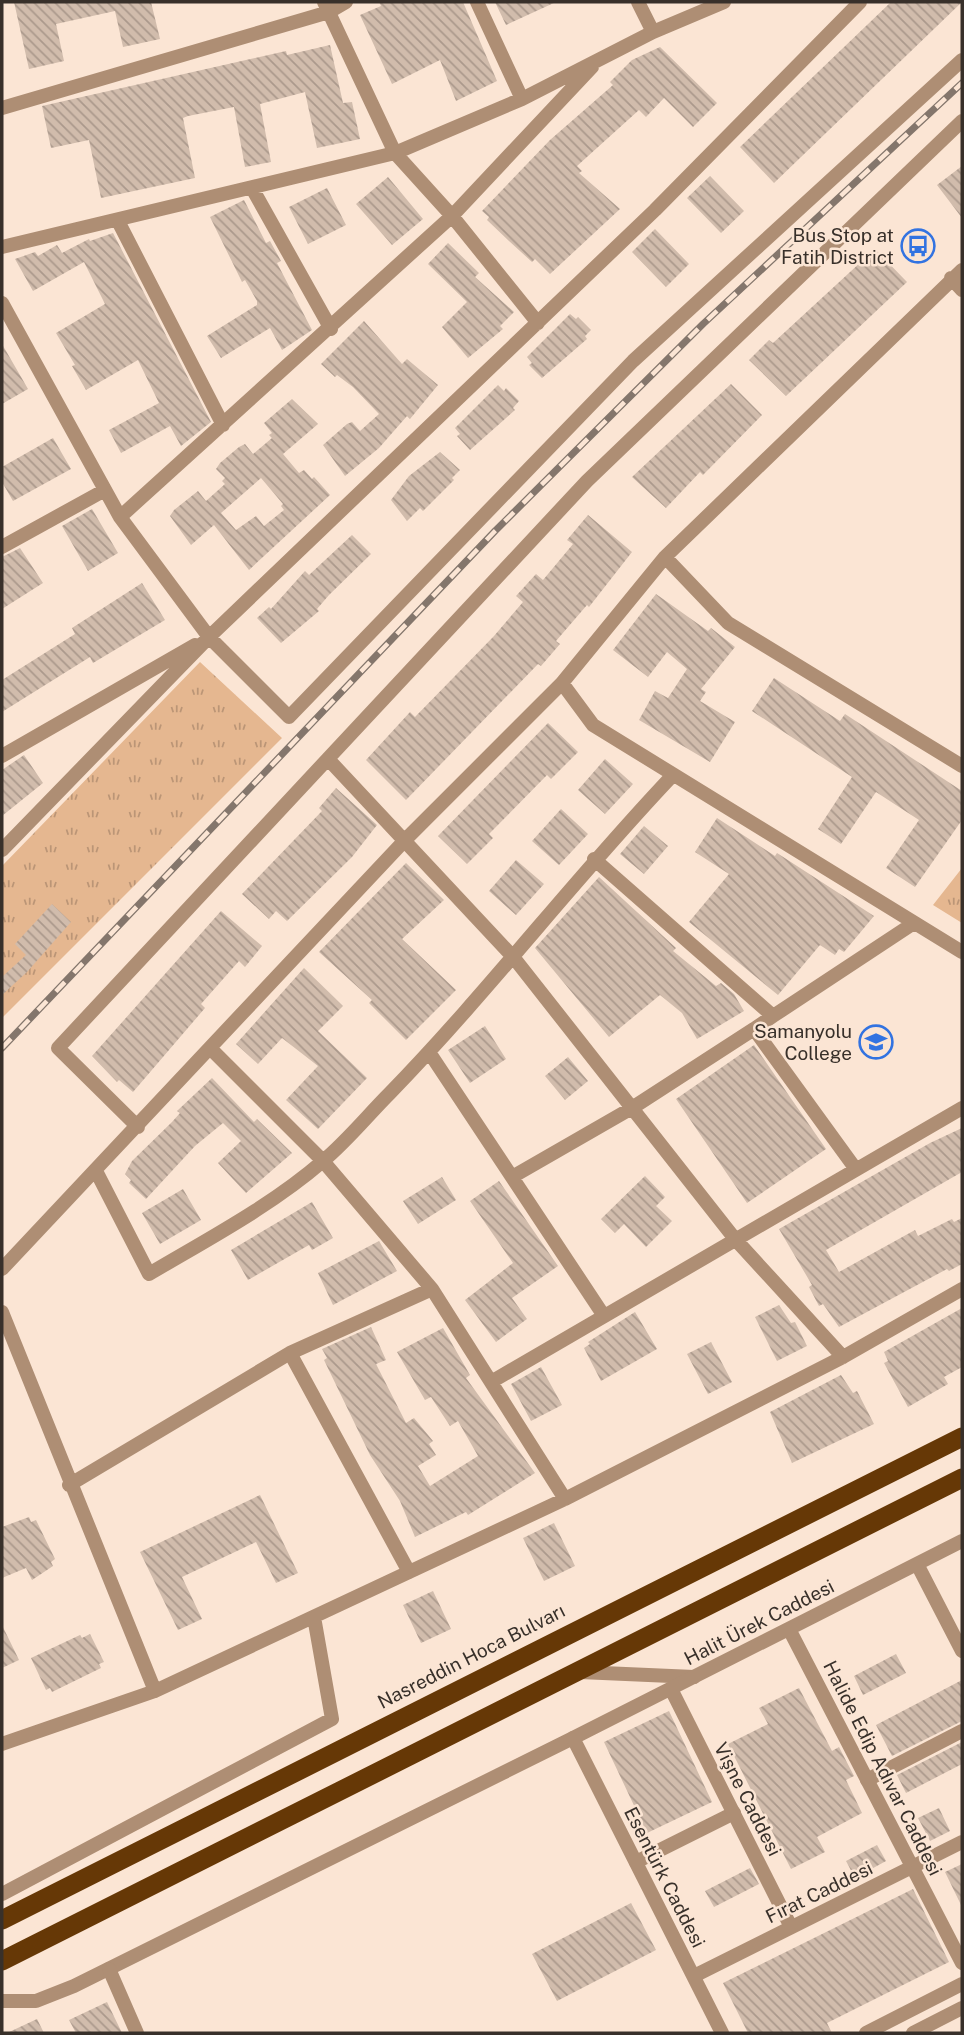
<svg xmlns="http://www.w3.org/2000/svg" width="964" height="2035" viewBox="0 0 964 2035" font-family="'Public Sans',sans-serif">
<defs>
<pattern id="park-tufts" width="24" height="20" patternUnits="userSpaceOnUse" patternTransform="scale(1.75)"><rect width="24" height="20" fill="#e5b790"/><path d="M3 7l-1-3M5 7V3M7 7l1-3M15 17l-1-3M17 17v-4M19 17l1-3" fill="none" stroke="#bb9576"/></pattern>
<pattern id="building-back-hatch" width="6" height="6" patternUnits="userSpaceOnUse" patternTransform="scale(1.75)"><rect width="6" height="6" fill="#d1bcac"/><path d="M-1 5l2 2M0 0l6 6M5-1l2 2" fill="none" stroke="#ab998c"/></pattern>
</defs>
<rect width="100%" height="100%" fill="#fbe5d4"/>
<path fill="url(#park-tufts)" d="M200 662 282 738 2 1018V866Z
M962 868V923L933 905Z"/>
<path fill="url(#building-back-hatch)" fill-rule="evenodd" d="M14 2H151L160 39 123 47 115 11 56 24 64 61 29 69Z
M379 2H463L497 81 456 101 440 60 392 84 360 15 381 6Z
M495 2H556L506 25Z
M891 2H962L774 183 740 147Z
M330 45 343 103 352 102 360 139 317 148 305 92 260 104 271 162 245 167 234 107 188 116 183 118 195 178 101 198 89 140 51 148 42 106 286 51 287 55Z
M660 47 717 103 693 127 664 98 646 117 639 110 577 166 582 171 579 173 620 209 550 274 535 259 532 262 509 241 487 220 489 217 482 211 550 140 613 85 610 82 632 60Z
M962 166V218L937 185Z
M710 176 744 211 721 233 687 198Z
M388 177 423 219 392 245 356 204Z
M327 188 346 225 308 244 289 207Z
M244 200 266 243 270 241 281 261 277 263 312 330 282 350 270 328 221 358 207 336 257 305V301L245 280 242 282 210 217Z
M655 229 689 264 666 287 632 252Z
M113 233 211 422 181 446 170 426 121 453 109 430 159 403 138 360 86 390 72 366 75 365 56 333 105 304 84 262 33 291 15 259 35 252 38 256 57 245 62 253 89 239 90 241Z
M448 243 479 273 475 277 514 312 500 326 503 329 468 358 442 327 467 302 428 264Z
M875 249 907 282 786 396 749 360 769 340 773 343Z
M570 314 576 319 578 317 591 330 585 336 587 339 542 378 529 365 532 363 527 357Z
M364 321 402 364 407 359 438 385 410 419 407 416 379 448 345 476 323 445 347 424 352 422 360 431 379 414 353 387 337 375 335 377 321 364Z
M2 344 28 389 2 404Z
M731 384 762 415 703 475 700 472 666 508 632 477Z
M498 385 504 391 506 388 519 401 513 408 515 410 470 450 457 436 460 434 455 428Z
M292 399 318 424 283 454 299 473 304 470 312 479 314 477 330 495 249 570 214 525 191 545 170 516 174 510 198 491 206 501 225 484 222 481 225 478 216 469 220 463 239 447 245 444 253 454 272 438 269 435 272 433 264 423ZM261 478 283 504 281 506 284 510 264 526 256 516 236 530 221 513Z
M53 438 71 469 13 501 2 482V467Z
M440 452 460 470 452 478 454 480 423 511 420 508 407 521 391 500 409 476Z
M92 509 118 553 88 571 62 526Z
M588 515 632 552 589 607 587 605 556 641 560 644 541 666 538 664 406 800 366 760 410 712 415 717 494 636 523 602 516 596 536 574 543 580 573 544 567 540Z
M352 535 371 554 329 595 317 609 319 611 281 643 257 618 269 607 271 609 305 571 309 575Z
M20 548 43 583 2 609V557Z
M142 583 165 620 93 663 90 657 2 712V680L75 634 72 628Z
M656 594 708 631 711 628 735 647 701 689 706 692 700 701 735 722 710 762 639 720 655 691 668 698 687 669 667 652 648 677 613 650Z
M774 678 840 721 845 714 962 791V820L915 887 886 868 919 820 876 792 841 844 818 829 852 777 752 711Z
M548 723 578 752 551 779 547 775 489 834 493 838 467 864 438 836Z
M24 755 43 783 2 816V770Z
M605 759 633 784 605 814 578 790Z
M336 788 377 825 352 857 287 921 276 911 269 919 242 894 322 811 319 808Z
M561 809 588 834 559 865 532 841Z
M717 818 775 856 777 853 874 916 844 952 839 949 835 955 820 945 778 995 689 922 729 874 695 852Z
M644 826 668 846 644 874 620 854Z
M516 860 544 884 516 915 489 891Z
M406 863 444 900 402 939 456 990 406 1040 369 1003 372 1000 319 952Z
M599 877 676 948 673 951 716 986 721 983 734 994 744 1011 697 1039 682 1013 660 995 609 1037 535 948Z
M52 904 71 922 27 972 2 995V977L26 955 15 944Z
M221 911 262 946 245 967 239 961 201 1004 205 1008 133 1092 119 1080 117 1082 92 1056Z
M304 968 343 1006 318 1031 367 1078 318 1129 286 1100 318 1066 282 1038 258 1064 236 1044Z
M485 1026 506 1059 470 1083 448 1050Z
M754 1045 826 1149 747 1203 676 1099Z
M568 1057 588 1081 565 1100 545 1076Z
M212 1078 254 1122 257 1119 292 1153 246 1193 218 1163 241 1141 223 1123 195 1146 146 1199 129 1183 131 1180 125 1174 132 1161 172 1122 180 1113 177 1111Z
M962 1128V1172L826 1250 839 1272 915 1230 918 1236 952 1219 954 1222 962 1218V1264L949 1271 947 1269 839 1327 823 1304 819 1306 809 1287 812 1285 779 1229 930 1143Z
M645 1176 665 1197 656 1206 672 1221 646 1247 624 1224 615 1233 601 1219Z
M442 1177 456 1200 418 1224 403 1201Z
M499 1181 558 1266 512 1298 527 1319 496 1342 465 1300 513 1263 470 1201Z
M183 1189 201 1220 160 1244 142 1213Z
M312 1202 333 1238 312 1250 309 1245 248 1280 231 1250Z
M379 1241 397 1271 333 1305 318 1273Z
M779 1305 791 1323 795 1322 807 1346 777 1361 755 1317Z
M962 1308V1367L944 1377 948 1384 908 1407 884 1363 888 1361 884 1352Z
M635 1312 657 1349 601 1381 584 1348 590 1344 588 1342Z
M371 1327 386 1360 376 1364 406 1423 414 1418 433 1441 429 1444 436 1455 418 1466 430 1486 478 1456 458 1421 450 1426 431 1397 425 1400 397 1352 443 1328 470 1375 466 1378 535 1473 468 1515 466 1512 415 1537 400 1501 370 1455 324 1360 327 1358 322 1349Z
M711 1342 732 1382 708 1394 687 1354Z
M541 1367 562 1405 531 1421 511 1384Z
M841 1375 853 1393 857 1391 874 1424 792 1463 770 1412Z
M260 1495 298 1573 276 1583 256 1542 182 1577 202 1619 178 1630 140 1552Z
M29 1517 31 1522 36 1520 55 1559 51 1562 53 1566 32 1580 26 1568 2 1578V1527Z
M554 1523 575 1566 544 1581 523 1538Z
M433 1591 451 1629 421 1643 403 1605Z
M2 1625 19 1660 2 1668Z
M90 1634 104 1662 99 1664 101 1668 52 1692 50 1688 46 1690 31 1658 80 1635 82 1638Z
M896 1654 906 1673 863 1695 854 1676Z
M962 1680V1721L892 1756 876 1725Z
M799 1688 832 1751 839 1747 854 1776 846 1780 862 1813 817 1837 825 1852 791 1869 728 1744 768 1724 759 1708Z
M669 1711 712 1802 647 1833 604 1742Z
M962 1742V1764L906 1793 897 1775Z
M939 1808 950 1831 930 1841 918 1818Z
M877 1845 886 1861 855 1878 846 1861Z
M962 1864V1907L945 1872Z
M750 1868 759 1884 714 1907 705 1891Z
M913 1889 949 1962 827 2023 832 2033H748L723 1983Z
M631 1903 656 1950 557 2001 532 1954Z
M107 2002 122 2033H76L69 2020Z
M37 2019 44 2033H7Z"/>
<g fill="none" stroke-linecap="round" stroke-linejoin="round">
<path stroke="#ae8e74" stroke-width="14" d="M324 2 395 153 452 216 538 323
M477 2 522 99
M638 2 653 32
M2 108 329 12 346 2
M252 188 331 329
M118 221 223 425
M2 247 395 153 522 99 653 32 724 2
M951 278 962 290
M2 303 120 517 209 637 289 717 633 361 962 60
M120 517 452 216 592 67
M2 547 105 490
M665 557 728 623 962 766
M562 683 593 725 962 952
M2 756 195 645
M328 759 514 958 735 1239 843 1357
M2 850 209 637 655 210 860 2
M594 859 773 1016 754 1029 855 1168
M773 1016 914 923
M211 1049 323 1161 432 1289 565 1499
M429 1052 604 1316
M138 1127 58 1048 587 481 962 121
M96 1171 149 1274C208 1239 271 1206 323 1161 347 1141 368 1115 390 1093 489 991 575 878 673 775
M512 1177 632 1108 754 1029
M2 1269 406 839 562 683 665 557 962 270
M2 1312 155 1691
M290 1353 409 1572
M491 1382 962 1108
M69 1485 290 1353 432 1289
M580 1672 694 1677
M2 1744 155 1691 565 1499 843 1357 962 1289
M867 1780 962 1731
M636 1862 734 1813
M2 1894 332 1719 314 1617
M2 2001H36L74 1986 573 1738"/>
<path stroke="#ae8e74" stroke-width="14" d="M917 1564 962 1651
M789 1629 962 1963
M671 1689 791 1927
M109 1969 137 2033
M694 1976 962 1842
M722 2033 573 1738 962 1541
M866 2033 962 1984
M913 2033 962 2008"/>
<path stroke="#663806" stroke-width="19" d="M2 1920 962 1437
M2 1961 962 1478"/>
<defs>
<path id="rail" d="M2 1048 495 531 703 324 962 83"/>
</defs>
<use href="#rail" stroke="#84766c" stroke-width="7"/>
<use href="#rail" stroke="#fbe5d4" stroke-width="4.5" stroke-dasharray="13" stroke-linecap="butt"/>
</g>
<defs>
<symbol id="bus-ring" viewBox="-11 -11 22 22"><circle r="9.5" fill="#fbe5d4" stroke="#3273e1" stroke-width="1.5"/><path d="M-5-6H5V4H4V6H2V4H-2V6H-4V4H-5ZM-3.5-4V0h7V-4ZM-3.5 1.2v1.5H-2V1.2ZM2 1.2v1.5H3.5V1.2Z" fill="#3273e1"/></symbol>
<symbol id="school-ring" viewBox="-11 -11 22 22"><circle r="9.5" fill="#fbe5d4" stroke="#3273e1" stroke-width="1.5"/><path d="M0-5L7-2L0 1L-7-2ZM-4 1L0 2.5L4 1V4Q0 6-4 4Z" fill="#3273e1"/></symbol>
</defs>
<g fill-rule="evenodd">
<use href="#bus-ring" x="899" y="227" width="38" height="38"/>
<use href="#school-ring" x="857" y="1023" width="38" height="38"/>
</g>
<g text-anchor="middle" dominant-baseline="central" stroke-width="5" stroke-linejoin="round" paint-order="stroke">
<g font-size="19" fill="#38302a" stroke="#fbe5d4" text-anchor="end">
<text x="894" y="235">Bus Stop at<tspan x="894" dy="22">Fatih District</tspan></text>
<text x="852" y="1031">Samanyolu<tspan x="852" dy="22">College</tspan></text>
</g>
<g font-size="19" fill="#38302a" stroke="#fbe5d4">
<text transform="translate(759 1622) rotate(-27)">Halit Ürek Caddesi</text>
<text transform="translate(471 1656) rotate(-27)">Nasreddin Hoca Bulvarı</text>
<text transform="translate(883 1768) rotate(63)">Halide Edip Adıvar Caddesi</text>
<text transform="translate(748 1799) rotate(63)">Vişne Caddesi</text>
<text transform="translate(665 1877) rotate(63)">Esentürk Caddesi</text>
<text transform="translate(819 1892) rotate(-26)">Fırat Caddesi</text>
</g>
</g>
<rect width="964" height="2035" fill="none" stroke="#38302a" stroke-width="7"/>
</svg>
